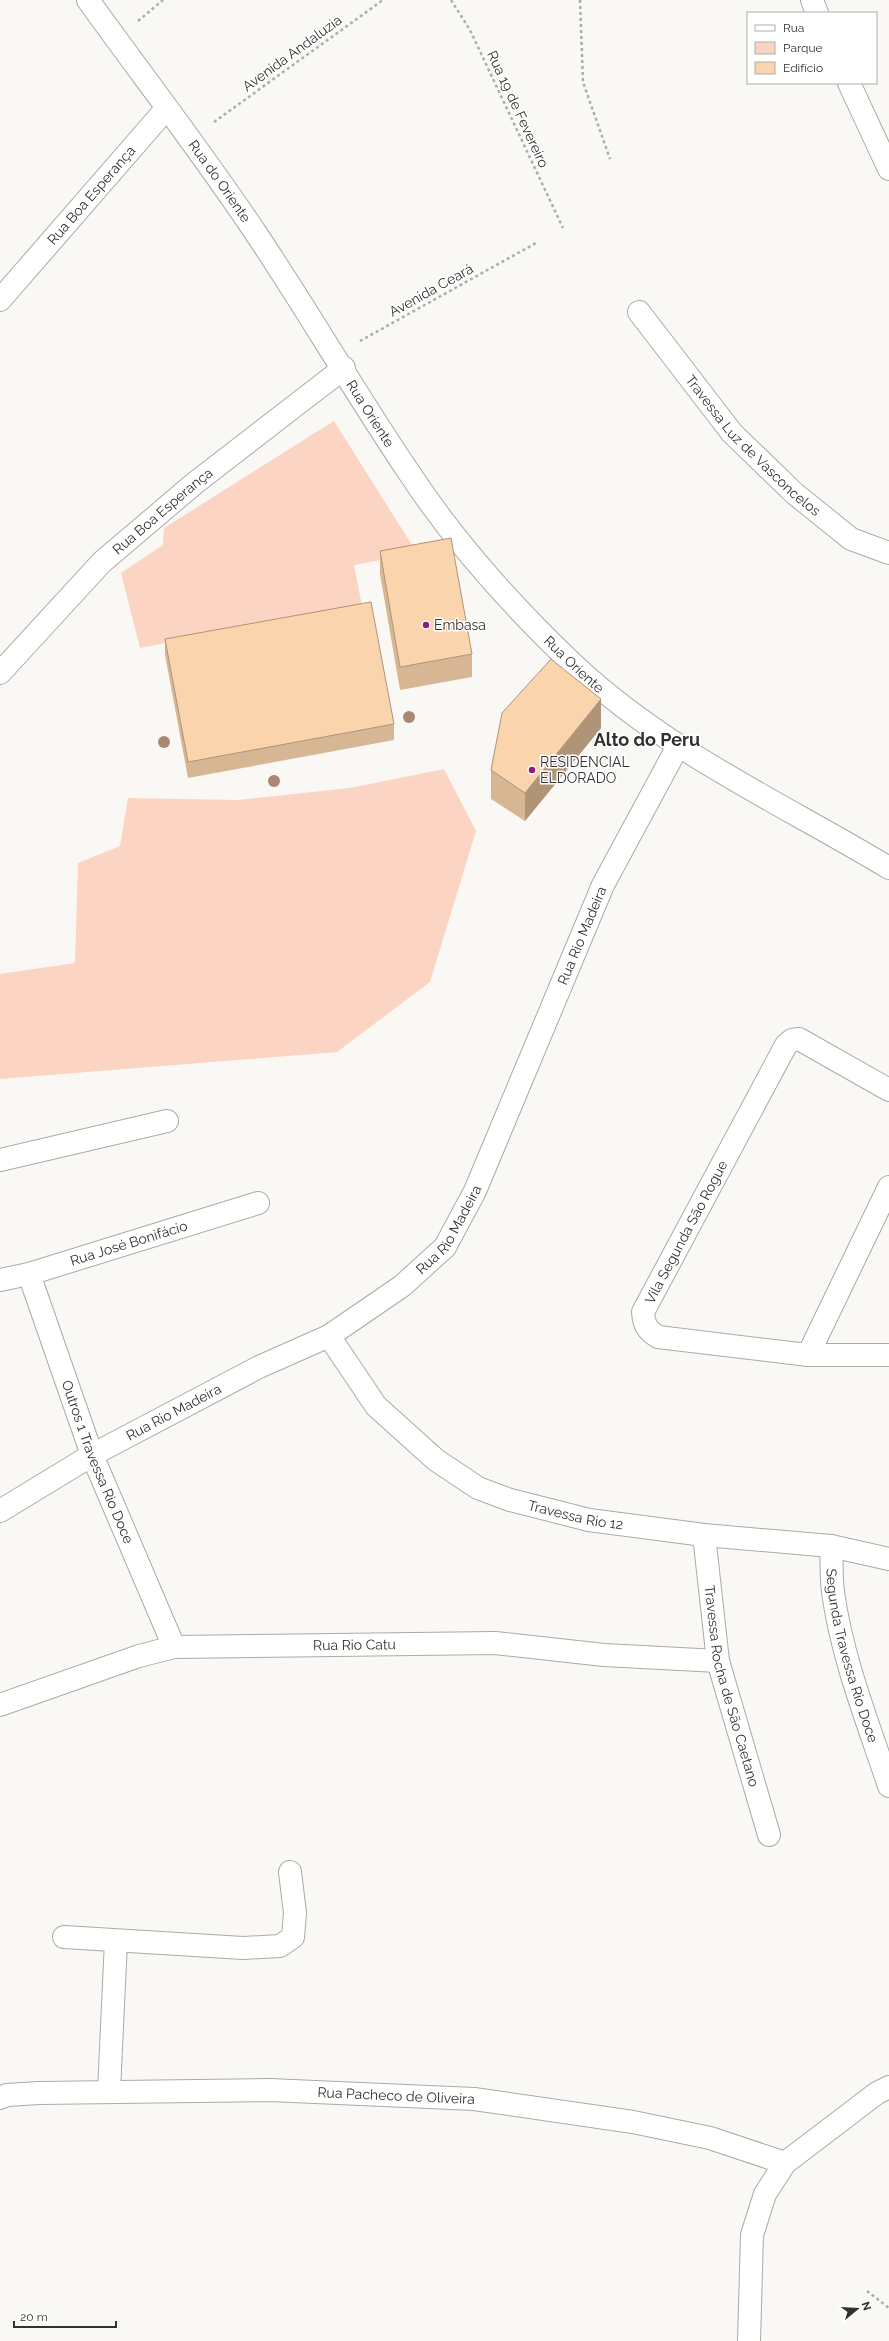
<svg xmlns="http://www.w3.org/2000/svg" width="889" height="2341" viewBox="0 0 889 2341" font-family="Raleway,sans-serif">
<rect width="100%" height="100%" fill="#f9f8f4"/>
<path fill="#fbd4c3" d="M334 421 417 553 354 565 362 606 140 648 121 573 163 545 164 528Z
M444 769 476 831 430 982 337 1052 0 1079V974L75 963 78 863 120 846 128 798 238 800 350 788Z"/>
<g fill="none" stroke-linecap="round" stroke-linejoin="round">
<defs>
<g id="street">
<path d="M812 0 817 13"/>
<path d="M849 83 889 169"/>
<path id="s1" d="M0 300 166 109"/>
<path id="s2" d="M639 312 732 433 794 493 851 539 889 553"/>
<path id="s3" d="M0 673 102 562 195 483 344 368"/>
<path d="M889 1090 799 1039 792 1040 786 1045 643 1312C644 1325 647 1330 658 1337L808 1355H889"/>
<path d="M0 1160 167 1121"/>
<path id="s4" d="M29 1274 92 1455 174 1647"/>
<path id="s5" d="M0 1280 29 1274 258 1203"/>
<path id="s6" d="M329 1336 376 1406 436 1460 478 1488 510 1500 589 1520 704 1535 831 1546 889 1559"/>
<path d="M808 1355 889 1187"/>
<path id="s7" d="M0 1511 92 1455 259 1367 329 1336 402 1286 445 1247 475 1191 603 885 678 746"/>
<path id="s8" d="M704 1535 718 1661 769 1835"/>
<path id="s9" d="M831 1546C832 1561 831 1577 833 1592 842 1658 868 1723 889 1786"/>
<path id="s10" d="M0 1705 139 1656 174 1647 495 1643 604 1655 718 1661"/>
<path d="M64 1937 243 1948 280 1946 293 1937 295 1913 290 1872"/>
<path d="M109 2091 116 1941"/>
<path id="s11" d="M0 2098 7 2095 39 2093 270 2090 474 2099 633 2122 710 2138 785 2163"/>
<path d="M749 2341 752 2235 765 2194 785 2163 877 2093 889 2087"/>
</g>
<g id="secondary">
<path id="s12" d="M88 0C144 78 204 155 257 235 310 314 357 396 410 474 456 544 515 609 575 666 667 752 783 804 889 868"/>
</g>
</defs>
<use href="#street" stroke="#abaaa7" stroke-width="24"/>
<use href="#secondary" stroke="#abaaa7" stroke-width="24"/>
<path stroke="#adadaa" stroke-width="2.5" stroke-dasharray="3 3" stroke-linecap="butt" d="M451 0 470 30 563 228
M580 0 583 82 610 159
M138 21 163 0
M214 122 383 0
M360 341 536 243
M867 2291 889 2308"/>
<use href="#street" stroke="#fff" stroke-width="22"/>
<use href="#secondary" stroke="#fff" stroke-width="22"/>
</g>
<g fill="#a98772">
<circle cx="409" cy="717" r="6"/>
<circle cx="164" cy="742" r="6"/>
<circle cx="274" cy="781" r="6"/>
</g>
<path fill="#d7b694" d="M380 551 472 654V677L400 690 380 574Z
M165 639 394 724V740L188 778 165 655Z
M601 728 525 821 491 799V770Z"/>
<path fill="#af9478" d="M601 699V728L525 821V793Z"/>
<path fill="#fad4ac" stroke="#af9478" d="M451 538 472 654 400 667 380 551Z
M371 602 394 724 188 762 165 639Z
M551 659 601 699 525 793 491 770 502 713Z"/>
<g fill="#921a77" stroke="#fff" stroke-width="1.5">
<circle cx="426" cy="625" r="4"/>
<circle cx="532" cy="770" r="4"/>
</g>
<g text-anchor="middle" dominant-baseline="central" stroke-width="3" stroke-linejoin="round" paint-order="stroke">
<g font-size="14" fill="#313130" stroke="#fff">
<text transform="translate(292 53) rotate(-36)">Avenida Andaluzia</text>
<text transform="translate(518 109) rotate(65)">Rua 19 de Fevereiro</text>
<text stroke="none"><textPath href="#s12" startOffset="224">Rua do Oriente</textPath></text>
<text stroke="none"><textPath href="#s1" startOffset="139">Rua Boa Esperança</textPath></text>
<text transform="translate(431 290) rotate(-29)">Avenida Ceará</text>
<text stroke="none"><textPath href="#s12" startOffset="501">Rua Oriente</textPath></text>
<text stroke="none"><textPath href="#s2" startOffset="176">Travessa Luz de Vasconcelos</textPath></text>
<text stroke="none"><textPath href="#s3" startOffset="230">Rua Boa Esperança</textPath></text>
<text stroke="none"><textPath href="#s12" startOffset="825">Rua Oriente</textPath></text>
<text stroke="none"><textPath href="#s7" startOffset="860">Rua Rio Madeira</textPath></text>
<text stroke="none"><textPath href="#s7" startOffset="536">Rua Rio Madeira</textPath></text>
<text transform="translate(686 1232) rotate(-62)">Vila Segunda São Rogue</text>
<text stroke="none"><textPath href="#s5" startOffset="134">Rua José Bonifácio</textPath></text>
<text stroke="none"><textPath href="#s7" startOffset="200">Rua Rio Madeira</textPath></text>
<text stroke="none"><textPath href="#s4" startOffset="200">Outros 1 Travessa Rio Doce</textPath></text>
<text stroke="none"><textPath href="#s6" startOffset="317">Travessa Rio 12</textPath></text>
<text stroke="none"><textPath href="#s10" startOffset="364">Rua Rio Catu</textPath></text>
<text stroke="none"><textPath href="#s9" startOffset="112">Segunda Travessa Rio Doce</textPath></text>
<text stroke="none"><textPath href="#s8" startOffset="154">Travessa Rocha de São Caetano</textPath></text>
<text stroke="none"><textPath href="#s11" startOffset="397">Rua Pacheco de Oliveira</textPath></text>
</g>
<g font-size="14" fill="#313130" stroke="#fff" text-anchor="start">
<text x="434" y="625">Embasa</text>
<text x="540" y="762">RESIDENCIAL<tspan x="540" dy="16">ELDORADO</tspan></text>
</g>
<g font-size="18" font-weight="bold" fill="#313130" stroke="#fff">
<text x="647" y="739">Alto do Peru</text>
</g>
</g>
<rect x="747" y="12" width="130" height="72" fill="#ffffff" stroke="#adadac"/>
<rect x="755" y="25" width="20" height="6" fill="#ffffff" stroke="#adadac"/>
<text x="783" y="32" font-size="12" fill="#313130">Rua</text>
<rect x="755" y="42" width="20" height="12" fill="#fbd4c3" stroke="#adadac"/>
<text x="783" y="52" font-size="12" fill="#313130">Parque</text>
<rect x="755" y="62" width="20" height="12" fill="#fad4ac" stroke="#adadac"/>
<text x="783" y="72" font-size="12" fill="#313130">Edifício</text>
<g transform="translate(857 2309) rotate(72)" stroke="#ffffff" stroke-width="3" paint-order="stroke">
<path d="M0-3L7 15L0 10L-7 15Z" fill="#313130"/>
<text y="-6" font-size="11" font-weight="bold" text-anchor="middle" fill="#313130">N</text>
</g>
<path d="M14 2321v6h102v-6" fill="none" stroke="#313130" stroke-width="2"/>
<text x="20" y="2321" font-size="12" fill="#313130" stroke="#ffffff" stroke-width="3" paint-order="stroke">20 m</text>
</svg>
